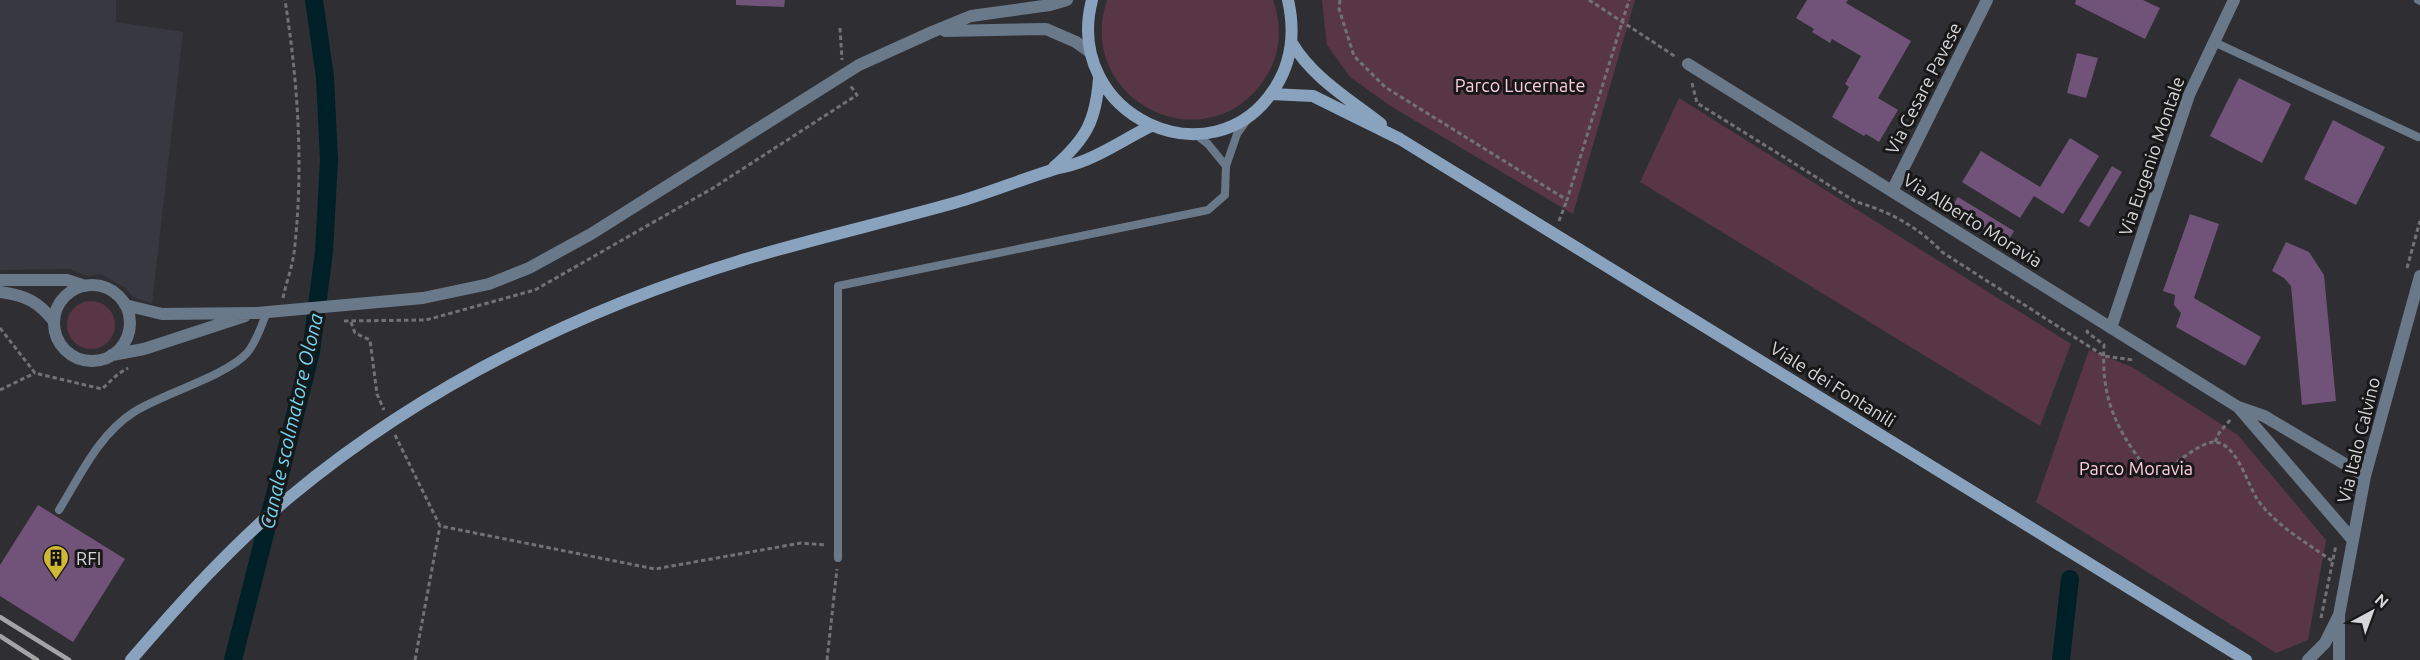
<svg xmlns="http://www.w3.org/2000/svg" width="2420" height="660" viewBox="0 0 2420 660" font-family="Ubuntu,sans-serif">
<rect width="100%" height="100%" fill="#2f2f33"/>
<path fill="#383841" d="M0 0H116V22L183 32 152 303 133 297 126 288 101 274 87 276 70 269 0 270Z"/>
<path fill="#583643" d="M1107 0H1273C1282 24 1281 53 1267 75 1211 168 1073 102 1107 0Z
M1322 0H1635L1573 214 1392 107 1350 77 1327 45Z
M1679 98 2071 344 2040 426 1640 182Z
M67 325a24 24 0 1 1 48 0a24 24 0 1 1-48 0Z
M2089 350 2132 367 2238 435 2326 540 2308 640 2276 653 2036 502Z"/>
<g fill="none" stroke-linecap="round" stroke-linejoin="round">
<path stroke="#002028" stroke-width="18" d="M233 660 311 352 324 252 329 160 325 77 314 0
M2061 660 2070 579"/>
</g>
<path fill="#715278" d="M736 0H785L784 7 736 5Z
M1807 0H1848L1846 3 1911 41 1878 98 1898 110 1879 142 1866 134 1864 136 1832 117 1849 87 1845 84 1861 56 1832 39 1830 43 1812 32 1814 29 1796 18Z
M2076 0H2143L2160 8 2145 39 2075 4Z
M2077 53 2098 58 2086 98 2067 93Z
M2239 78 2291 104 2262 163 2210 136Z
M2333 120 2385 147 2356 205 2304 179Z
M2070 138 2099 156 2063 214 2034 196 2020 218 1962 182 1981 151 2040 187Z
M2112 166 2122 172 2089 227 2079 221Z
M1958 197 2014 231 2007 243 1950 209Z
M2190 214 2219 224 2194 298 2261 337 2245 366 2176 327 2181 313 2174 305 2175 295 2163 291Z
M2286 242 2309 252 2324 275 2336 401 2302 405 2291 286 2284 278 2272 271Z
M38 505 125 559 73 642 0 596V565Z"/>
<g fill="none" stroke-linecap="round" stroke-linejoin="round">
<path stroke="#727275" stroke-width="3" stroke-dasharray="4.5 3" stroke-linecap="butt" d="M1340 0 1339 9 1354 56 1385 87 1567 200 1629 0
M1589 0 1676 57
M840 28 842 60
M1692 83 1697 103 1856 202C1887 210 1920 228 1942 252L2104 356 2133 360
M1559 221 1567 200
M2407 268 2420 221
M283 298C286 283 292 268 294 253 304 170 298 82 285 0
M344 321 426 320 535 290 713 188 857 95 850 85
M351 322 355 333 370 340 377 394 384 410
M0 328 35 373 102 389 118 374 128 368
M2088 330 2087 332 2104 345C2102 388 2109 414 2133 450 2141 461 2147 472 2159 476 2172 467 2198 443 2214 442 2236 442 2247 483 2257 499 2275 525 2307 543 2332 561
M0 390 35 373
M395 435 440 526 655 569 801 543 826 545
M2215 442 2219 433 2231 419
M2321 618 2336 545
M415 660 440 526
M827 660 837 569"/>
<path stroke="#6a798a" stroke-width="8" d="M2418 0 2420 1
M2214 42 2418 137
M1194 133 1208 144 1226 166
M59 510C80 476 99 434 134 412 162 394 226 376 247 353 257 341 261 326 267 312
M838 558V286L1208 210 1225 195 1226 166 1237 134 1250 116"/>
<path stroke="#6a798a" stroke-width="12" d="M1688 64 2238 407 2264 416 2365 476
M1892 191 1987 0
M2111 328 2189 95 2234 0
M2239 408 2352 539
M2339 615 2365 476 2420 276
M2308 660 2325 643 2339 615V660"/>
<path stroke="#6a798a" stroke-width="12" d="M945 31 1046 29 1076 42 1090 52
M0 280H67L85 286
M54 323a38 38 0 1 1 76 0a38 38 0 1 1-76 0Z
M0 292C27 296 37 301 54 321
M125 305 162 314 257 313 423 298 489 284 529 268 591 234 859 65 932 32 971 16 1050 5 1067 0
M112 355 144 349 245 316"/>
<path stroke="#89a2bd" stroke-width="12" d="M1092 0C1062 116 1213 185 1275 88 1293 60 1295 31 1288 0
M1292 43C1312 77 1349 99 1381 124
M1271 94 1313 96 1400 139 2246 660
M1054 167C1086 139 1096 121 1099 78
M131 660C181 602 232 545 291 496 425 385 584 308 749 258 817 238 886 222 954 203 986 194 1017 181 1049 171 1060 167 1072 166 1083 161 1107 152 1128 137 1151 126"/>
<path stroke="#a4a4a6" stroke-width="4.5" d="M0 617 69 660
M0 636 37 660"/>
</g>
<defs>
<symbol id="building-pin" viewBox="-11 -11 22 30"><path d="M0 17L-7.5 6A9.5 9.5 0 1 1 7.5 6Z" fill="#d1b736" stroke="#181819"/><path d="M-4-6H4V6H1V3H-1V6H-4ZM-2.5-4.3h1.7v1.8h-1.7ZM.8-4.3h1.7v1.8H.8ZM-2.5-1h1.7V.8h-1.7ZM.8-1h1.7V.8H.8Z" fill="#111"/></symbol>
</defs>
<g fill-rule="evenodd">
<use href="#building-pin" x="41" y="543" width="30" height="40"/>
</g>
<g text-anchor="middle" dominant-baseline="central" stroke-width="6" stroke-linejoin="round" paint-order="stroke">
<g font-size="18" fill="#ffcddf" stroke="#181819">
<text x="1520" y="85">Parco Lucernate</text>
<text x="2136" y="468">Parco Moravia</text>
</g>
<g font-size="18" fill="#d6d6d8" stroke="#181819">
<text transform="translate(1923 88) rotate(-63)">Via Cesare Pavese</text>
<text transform="translate(2151 156) rotate(-71)">Via Eugenio Montale</text>
<text transform="translate(1973 220) rotate(32)">Via Alberto Moravia</text>
<text transform="translate(1833 384) rotate(32)">Viale dei Fontanili</text>
<text transform="translate(2358 440) rotate(-76)">Via Italo Calvino</text>
</g>
<g font-size="18" fill="#d6d6d8" stroke="#181819" text-anchor="start">
<text x="76" y="558">RFI</text>
</g>
<g font-size="20" font-style="italic" fill="#70d5f0" stroke="#181819">
<text transform="translate(291 421) rotate(-77)">Canale scolmatore Olona</text>
</g>
</g>
<g transform="translate(2372 612) rotate(41)" stroke="#181819" stroke-width="4.5" paint-order="stroke">
<path d="M0-4.5L10 22L0 15L-10 22Z" fill="#d6d6d8"/>
<text y="-9" font-size="16" font-weight="bold" text-anchor="middle" fill="#d6d6d8">N</text>
</g>
</svg>
